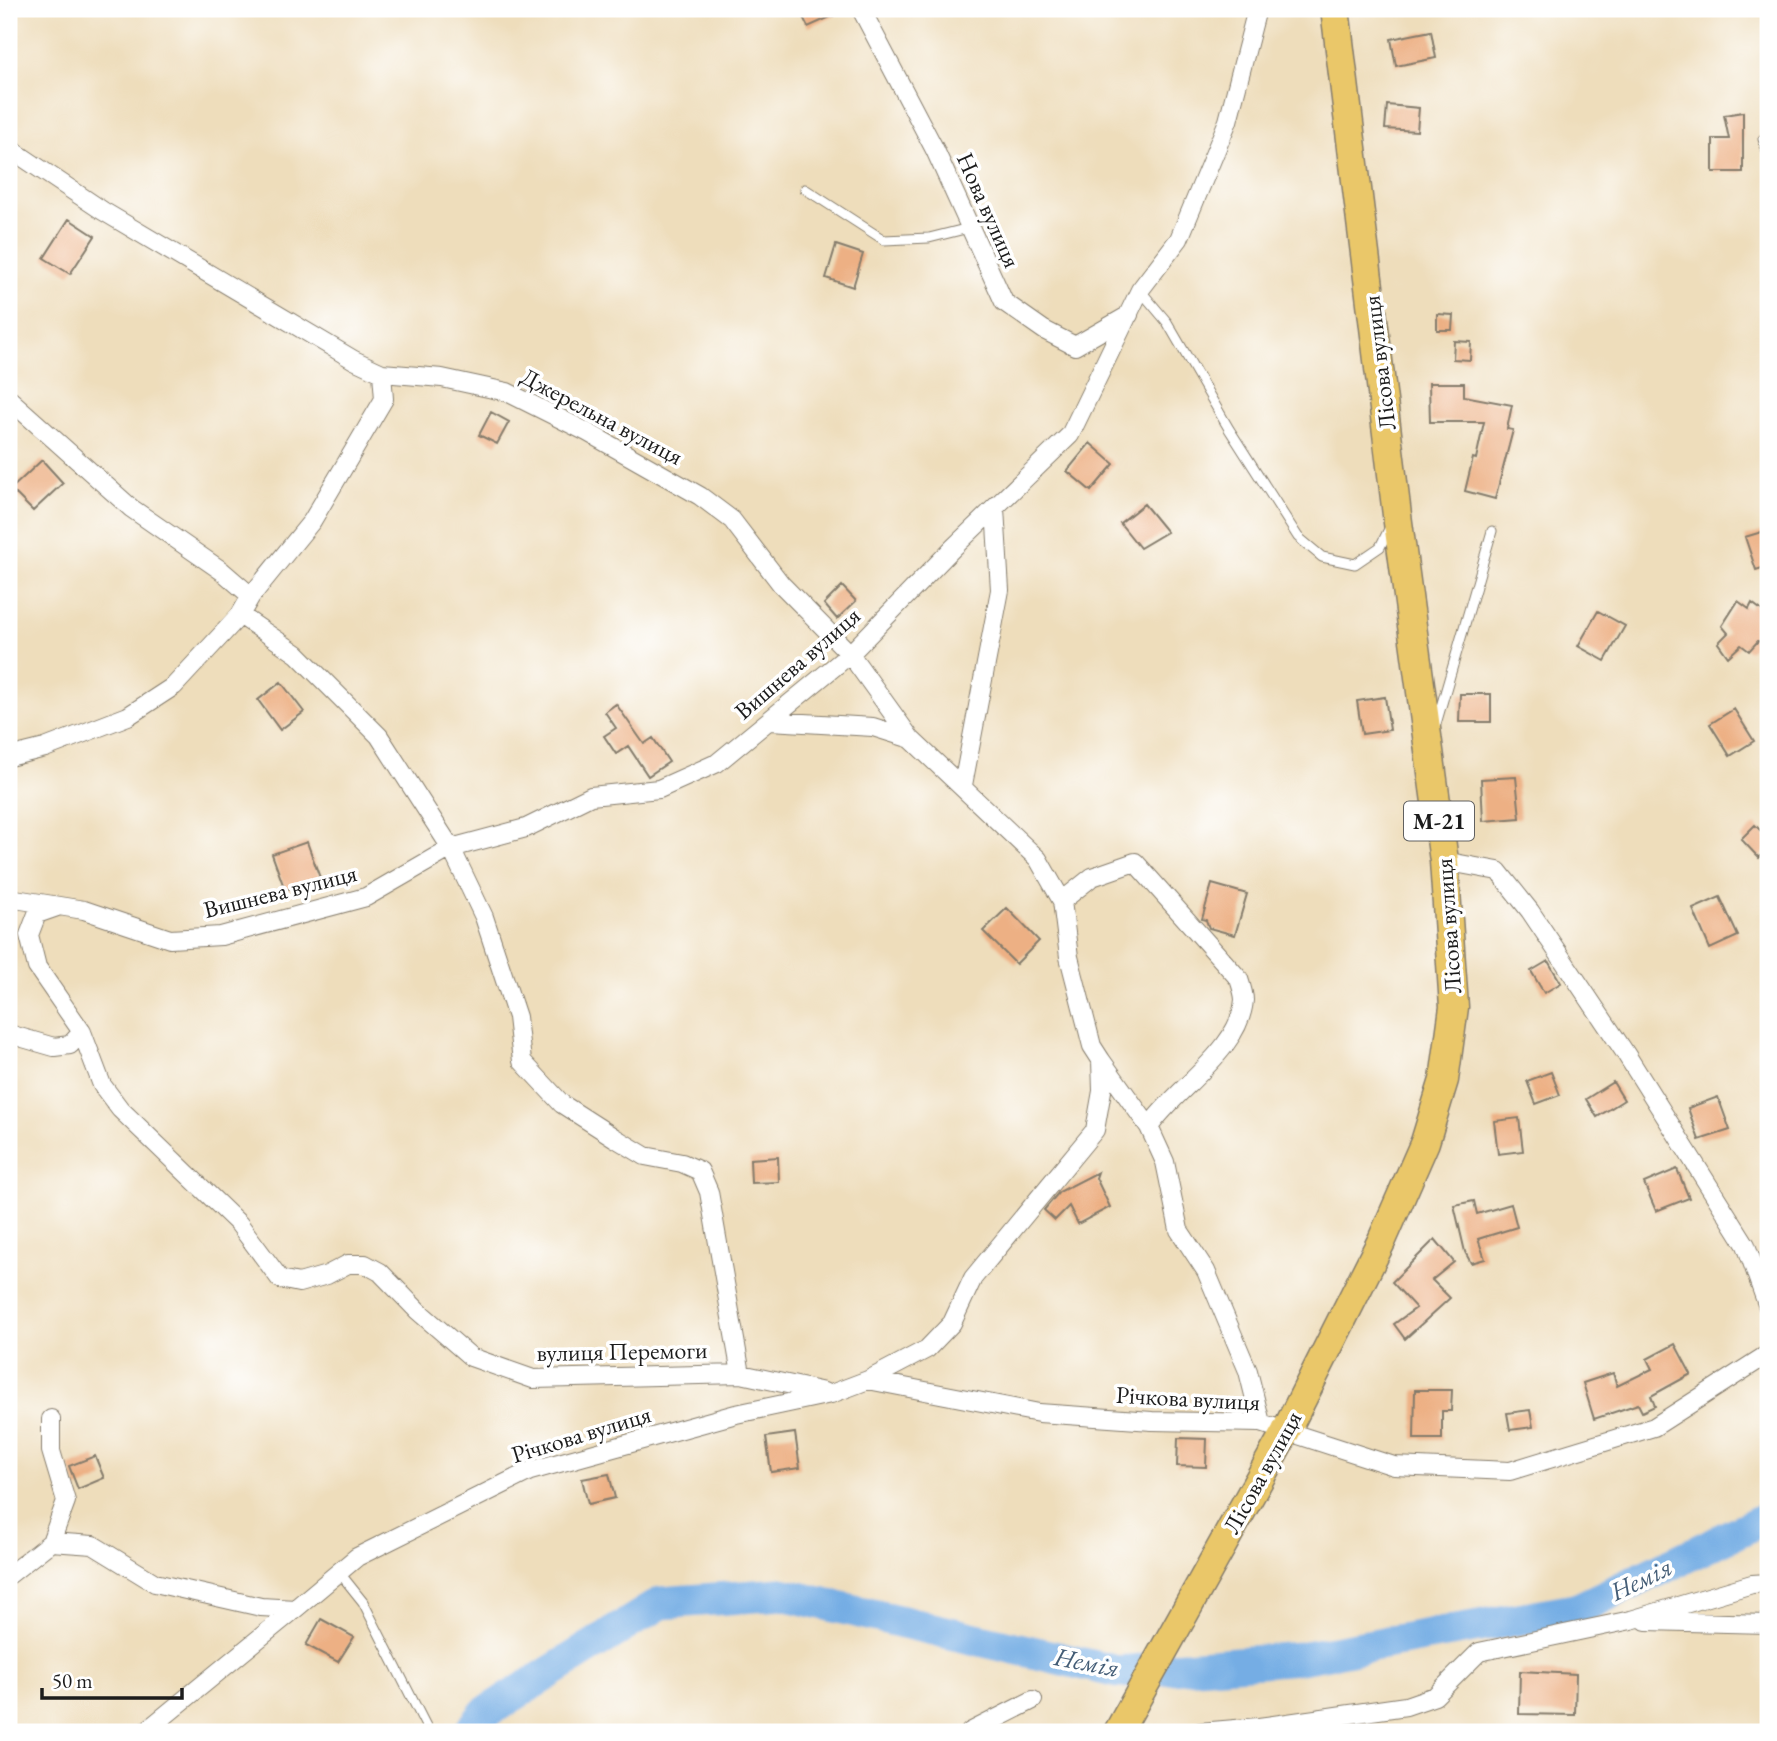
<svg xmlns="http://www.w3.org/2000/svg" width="1777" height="1741" viewBox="0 0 1777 1741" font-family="'EB Garamond',serif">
<rect width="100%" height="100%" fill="#fff"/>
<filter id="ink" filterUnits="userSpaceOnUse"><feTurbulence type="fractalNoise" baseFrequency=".0143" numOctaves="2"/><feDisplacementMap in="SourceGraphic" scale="14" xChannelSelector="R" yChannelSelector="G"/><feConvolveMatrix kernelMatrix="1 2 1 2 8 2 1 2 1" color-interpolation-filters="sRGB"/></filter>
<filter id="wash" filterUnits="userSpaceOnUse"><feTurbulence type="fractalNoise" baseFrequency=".00686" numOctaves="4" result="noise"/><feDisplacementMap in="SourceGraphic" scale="28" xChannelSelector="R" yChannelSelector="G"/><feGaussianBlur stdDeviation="1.57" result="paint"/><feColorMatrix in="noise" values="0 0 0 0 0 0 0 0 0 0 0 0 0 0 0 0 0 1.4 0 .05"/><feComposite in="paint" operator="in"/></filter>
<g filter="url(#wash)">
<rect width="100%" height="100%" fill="#edb"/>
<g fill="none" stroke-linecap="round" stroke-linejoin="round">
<path stroke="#75ade4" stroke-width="33" d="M470 1732 485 1713 661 1603 782 1594 1118 1672 1300 1658 1580 1608 1768 1517"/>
</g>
<g id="blocks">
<path fill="#edb084" d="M799 9H848L808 27Z
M1431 31 1436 58 1396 66 1391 39Z
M1387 105 1419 108 1417 131 1385 129Z
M1743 112V172H1713V139H1729L1724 115Z
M69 219 95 236 70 274 44 258Z
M836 245 863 254 853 287 826 278Z
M1437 314 1453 315 1452 330H1437Z
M1454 341 1471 342 1470 360 1453 359Z
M1429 383H1464V396L1512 405 1507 429 1513 430 1495 499 1465 491 1473 458 1476 459 1484 422H1430Z
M491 412 509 422 497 444 479 435Z
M1090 443 1114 464 1091 491 1067 471Z
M42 460 63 483 33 511 11 489Z
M1144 504 1167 532 1140 548 1120 523Z
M1768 530V566L1756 570 1745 537Z
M842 586 856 601 837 619 824 604Z
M1738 601 1749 609 1752 603 1768 615V645L1758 641 1749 651 1741 645 1728 657 1718 643 1728 633 1722 626Z
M1598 611 1625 626 1605 661 1578 646Z
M281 682 304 712 280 730 258 700Z
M1460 694H1491V722H1459Z
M1385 697 1390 730 1362 734 1357 701Z
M616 704 644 744 653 738 669 762 648 776 628 746 616 754 604 736 616 728 605 712Z
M1734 709 1754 741 1730 756 1710 724Z
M1516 777 1520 818 1483 821 1481 779Z
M1755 825 1768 838V849L1759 858 1741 839Z
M307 842 320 878 285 890 272 854Z
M1212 884 1247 894 1235 935 1209 928 1206 920 1202 919Z
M1720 897 1738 936 1710 949 1693 909Z
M1007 908 1039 941 1016 964 983 931Z
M1548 961 1561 983 1544 993 1531 971Z
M1551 1072 1560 1095 1536 1104 1527 1081Z
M1613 1082 1624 1100 1597 1117 1586 1099Z
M1718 1097 1730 1130 1699 1140 1688 1108Z
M1519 1118 1523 1151 1498 1154 1494 1121Z
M778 1157 779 1182 751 1183 750 1159Z
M1677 1169 1689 1198 1656 1211 1644 1183Z
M1098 1172 1096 1178 1110 1207 1078 1224 1069 1206 1055 1220 1044 1210 1059 1192Z
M1474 1201 1477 1214 1511 1204 1517 1227 1478 1239 1485 1259 1471 1263 1465 1252 1454 1205Z
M1435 1239 1454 1262 1432 1280 1450 1298 1405 1339 1394 1324 1416 1308 1392 1282Z
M1675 1344 1691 1374 1651 1396 1655 1406 1642 1412 1638 1404 1594 1419 1583 1383 1613 1373 1617 1386 1652 1369 1647 1359Z
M1415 1390H1452L1451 1411H1442V1439H1414Z
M1530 1410 1533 1427 1510 1430 1507 1413Z
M795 1433 800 1468 771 1472 766 1437Z
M1178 1438 1207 1439 1206 1467 1177 1466Z
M95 1456 104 1478 78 1489 69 1466Z
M609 1474 615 1498 588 1504 582 1479Z
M321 1619 354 1637 338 1662 306 1645Z
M1520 1671 1576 1674 1575 1715 1519 1714Z"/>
</g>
</g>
<g filter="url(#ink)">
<use href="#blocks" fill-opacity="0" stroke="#857c6c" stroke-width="2"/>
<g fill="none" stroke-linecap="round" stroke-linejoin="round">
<defs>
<path id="service" d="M1763 139 1768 155
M805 189 884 240 929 238 969 228
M1140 290 1167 322 1229 429 1298 537 1322 557 1355 564 1380 547 1390 527
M1436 724 1492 531
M339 1572 363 1602 429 1732"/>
<path id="minor" d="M861 9 935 150 1004 302 1044 330 1075 346 1129 315
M9 148 103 211 354 360 382 373 442 378 507 392 587 432 700 496 732 520 781 584 850 654 911 739
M9 399 131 508 222 571 251 596
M240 615 297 654 379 736 451 848 484 917 517 1017 522 1061 562 1104 615 1138 645 1156 682 1163 700 1171 709 1192 741 1374
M770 721 873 727 911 739 1038 859 1062 901
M9 757 45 748 128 716 174 686 240 615 251 596 312 521 384 399 382 373
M963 785 1000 590 995 508
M1444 861 1498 871 1530 911 1626 1054 1746 1245 1768 1307
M9 898 84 910 170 939 221 936 366 897 451 848 526 828 591 796 659 789 717 763 850 654 953 548 1070 435 1140 290 1179 239 1228 121 1257 9
M82 1032 102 1085 120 1109 239 1224 280 1279 299 1283 327 1275 348 1264H365L380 1272 418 1311 471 1357 533 1379 741 1374 824 1392
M9 1034 54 1047 70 1045 82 1032 37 967 29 935 37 914 57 907
M1149 1127 1165 1162 1179 1230 1206 1271 1248 1371 1261 1423
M868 1380 1039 1413 1152 1421 1261 1423 1394 1466 1510 1471 1654 1427 1768 1354
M51 1542 93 1545 155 1583 261 1607 295 1609 357 1557 530 1471 736 1414 831 1394 868 1380 927 1349 952 1323 973 1278 1095 1130 1102 1091 1101 1060 1092 1046 1069 957 1062 901 1092 877 1135 862 1239 979C1241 985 1244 994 1244 1000 1240 1050 1177 1087 1149 1127L1101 1060
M9 1575 51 1542 66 1501 51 1451V1419
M1646 1621 1768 1624
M145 1732 295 1609
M970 1732 1033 1700
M1200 1732 1259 1727 1406 1706 1435 1696 1479 1652 1631 1620 1752 1584 1768 1583"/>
<path id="trunk" d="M1118 1732 1285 1433 1382 1240 1425 1142 1444 1080 1454 1007 1444 861 1397 515 1335 9"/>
</defs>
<use href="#service" stroke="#857c6c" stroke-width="11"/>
<use href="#minor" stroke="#857c6c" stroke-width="20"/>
<use href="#trunk" stroke="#857c6c" stroke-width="31"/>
<use href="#service" stroke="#fff" stroke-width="9"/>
<use href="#minor" stroke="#fff" stroke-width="18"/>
<use href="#trunk" stroke="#eac769" stroke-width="28"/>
</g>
</g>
<g text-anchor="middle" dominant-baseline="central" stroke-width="7" stroke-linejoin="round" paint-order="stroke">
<rect fill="#fff" stroke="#606060" stroke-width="2" x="1404" y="801.5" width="70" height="39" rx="5"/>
<g font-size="23" font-weight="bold" fill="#1c1c1c">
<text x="1439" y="821">М-21</text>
</g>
<g font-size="24" fill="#1c1c1c" stroke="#fff">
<text transform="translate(989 210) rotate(66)">Нова вулиця</text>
<text transform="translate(1379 363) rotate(-97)">Лісова вулиця</text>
<text transform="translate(602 416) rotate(28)">Джерельна вулиця</text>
<text transform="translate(797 663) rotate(-41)">Вишнева вулиця</text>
<text transform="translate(280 891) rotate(-14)">Вишнева вулиця</text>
<text transform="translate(1448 926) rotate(-94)">Лісова вулиця</text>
<text transform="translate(622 1351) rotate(-1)">вулиця Перемоги</text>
<text transform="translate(1188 1398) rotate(3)">Річкова вулиця</text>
<text transform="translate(581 1434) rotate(-17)">Річкова вулиця</text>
<text transform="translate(1262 1472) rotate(-61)">Лісова вулиця</text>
</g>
<g font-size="26" font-style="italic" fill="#445d76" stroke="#fff">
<text transform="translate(1641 1579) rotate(-26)">Немія</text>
<text transform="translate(1087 1662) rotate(11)">Немія</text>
</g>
</g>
<rect width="1777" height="1741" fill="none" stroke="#fff" stroke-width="35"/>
<path d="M42 1688v10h140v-10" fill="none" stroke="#1c1c1c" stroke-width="3.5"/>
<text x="52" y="1688" font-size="21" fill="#1c1c1c" stroke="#ffffff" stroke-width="5" paint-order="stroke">50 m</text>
</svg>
